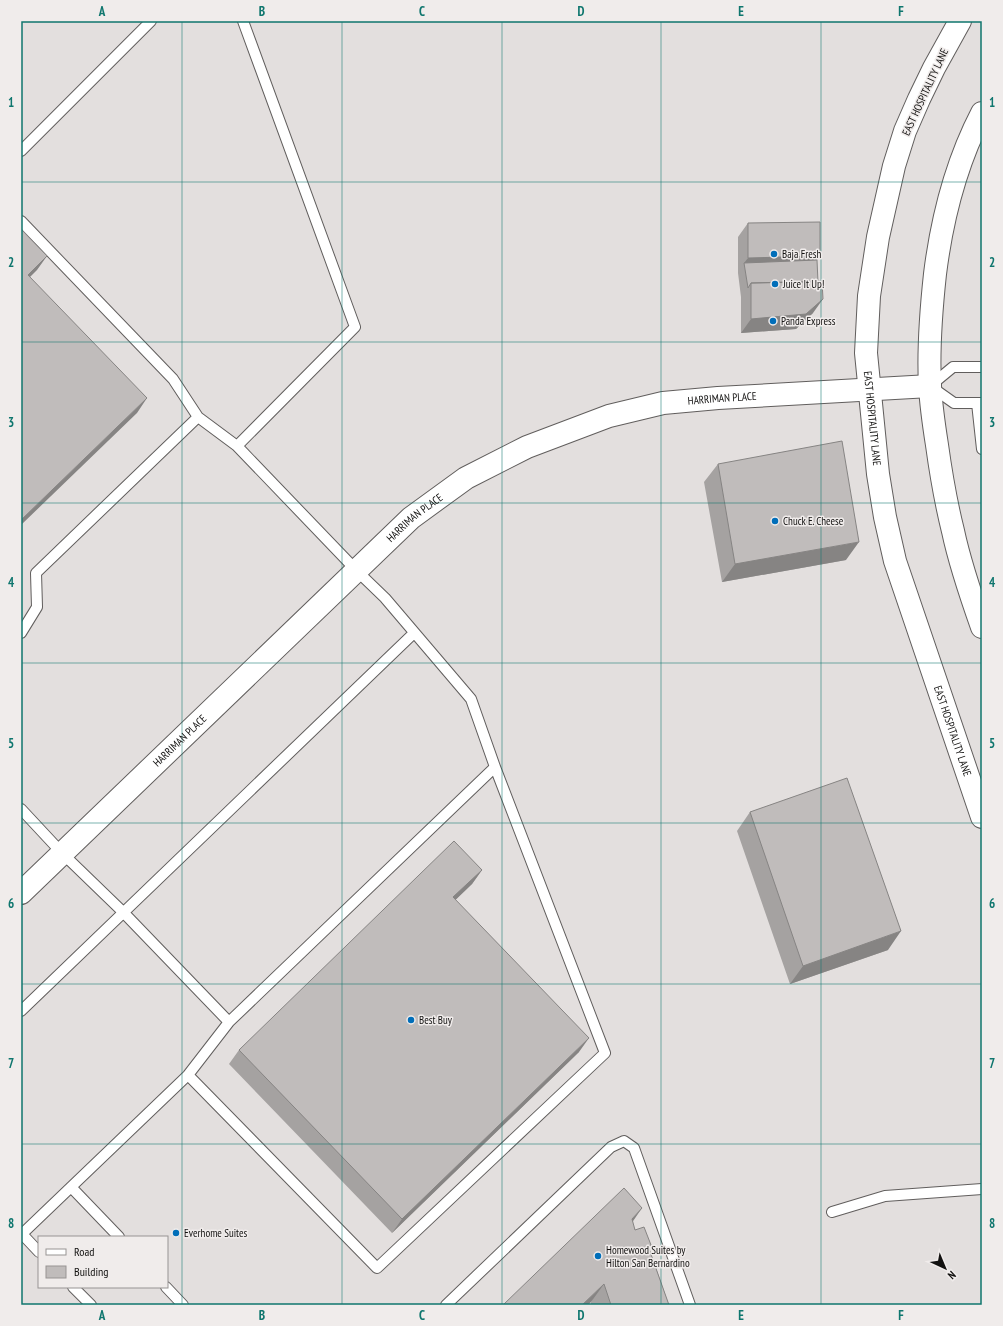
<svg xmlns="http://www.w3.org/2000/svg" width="1003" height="1326" viewBox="0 0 1003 1326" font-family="'PT Sans Narrow',sans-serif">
<rect width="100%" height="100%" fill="#e3dfde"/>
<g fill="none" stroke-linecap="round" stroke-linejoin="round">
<defs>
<path id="service" d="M21 151 151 21
M21 221 173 379 198 417
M982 367H953L930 386 954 403H982
M977 403 982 449
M237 446 355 327 243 21
M21 633 37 607 36 573 198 417 237 446 357 571 385 598 471 699 495 767 229 1022 123 912 62 853 21 809
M21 1011 414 633
M188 1075 377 1268 605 1053 495 767
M71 1187 119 1237
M832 1212 885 1196 982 1189
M39 1252 22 1234 188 1075 229 1022
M73 1287 91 1305
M166 1287 183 1305
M446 1305 611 1147 624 1141 634 1148 690 1305"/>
<g id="tertiary">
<path id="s1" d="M21 893 411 518 466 478 527 447 609 416 663 403 718 398 930 386"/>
</g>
<g id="secondary">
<path id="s2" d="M960 21 934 68 919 99 905 131 894 166 878 237 869 296 866 353 878 474 885 517 895 561 982 817"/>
<path d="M982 113C956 163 942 218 935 274 931 311 928 348 930 386 931 405 934 426 937 445 941 474 946 503 953 531 960 564 971 596 982 627"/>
</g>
</defs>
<use href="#service" stroke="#615e5d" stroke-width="12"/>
<use href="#tertiary" stroke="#615e5d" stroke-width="24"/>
<use href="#secondary" stroke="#615e5d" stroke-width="24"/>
<use href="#service" stroke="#fff" stroke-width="10"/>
<use href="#tertiary" stroke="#fff" stroke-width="22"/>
<use href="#secondary" stroke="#fff" stroke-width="22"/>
</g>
<path fill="#a5a2a1" d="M748 223 817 260 813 313 796 329 741 333V297L738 273V237Z
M718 464 846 560 722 582 704 482Z
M750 812 888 950 790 984 737 831Z
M482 870 472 884 455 900 579 1052 392 1233 229 1064 239 1050Z
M632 1222 635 1230 649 1248 669 1305H591V1302Z"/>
<path fill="#868483" d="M47 256 37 270 21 286 28 275Z
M820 256 810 270 744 263 748 258Z
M823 299 813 313 796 329 741 333 751 319Z
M147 398 137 413 21 525V520Z
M859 542 846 560 722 582 735 564Z
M482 870 472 884 443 912 453 897Z
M901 931 888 950 790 984 803 966Z
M589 1038 579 1052 392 1233 402 1219Z
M642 1208 629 1227 632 1219Z
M604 1284 591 1302 588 1305H582Z"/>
<path fill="#c0bcbb" stroke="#868483" d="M820 222V256L748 258V223Z
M21 229 47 256 28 275 147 398 21 520Z
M817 260 818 282 751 283 748 288 744 263Z
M822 281 823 299 806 314 751 319V283Z
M842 441 859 542 735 564 718 464Z
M847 778 901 931 803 966 750 812Z
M454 841 482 870 453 897 589 1038 402 1219 239 1050Z
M624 1188 642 1208 632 1219 635 1230 644 1227 651 1245 648 1246 669 1305H611L604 1284 582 1305H503Z"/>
<path fill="none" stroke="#0f766e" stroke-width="1" stroke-opacity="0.55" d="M182 21V1305M342 21V1305M502 21V1305M661 21V1305M821 21V1305M21 182H982M21 342H982M21 503H982M21 663H982M21 823H982M21 984H982M21 1144H982"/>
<g fill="#006eb9" stroke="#f0eceb" stroke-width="1.5">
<circle cx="774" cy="254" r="4"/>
<circle cx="775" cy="284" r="4"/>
<circle cx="773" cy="321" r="4"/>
<circle cx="775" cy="521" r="4"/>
<circle cx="411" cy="1020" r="4"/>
<circle cx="176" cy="1233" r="4"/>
<circle cx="598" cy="1256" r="4"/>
</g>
<g text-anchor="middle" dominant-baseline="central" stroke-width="3" stroke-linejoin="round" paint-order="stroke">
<g font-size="11" fill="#121110" stroke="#f0eceb">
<text transform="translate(925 92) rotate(-65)">EAST HOSPITALITY LANE</text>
<text stroke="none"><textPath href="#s1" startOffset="880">HARRIMAN PLACE</textPath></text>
<text stroke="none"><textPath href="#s2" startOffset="415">EAST HOSPITALITY LANE</textPath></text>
<text stroke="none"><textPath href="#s1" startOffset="544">HARRIMAN PLACE</textPath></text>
<text stroke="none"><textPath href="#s2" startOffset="739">EAST HOSPITALITY LANE</textPath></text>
<text stroke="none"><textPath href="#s1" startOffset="220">HARRIMAN PLACE</textPath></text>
</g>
<g font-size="11" fill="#121110" stroke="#f0eceb" text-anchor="start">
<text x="782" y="254">Baja Fresh</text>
<text x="783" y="284">Juice It Up!</text>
<text x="781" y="321">Panda Express</text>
<text x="783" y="521">Chuck E. Cheese</text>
<text x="419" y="1020">Best Buy</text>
<text x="184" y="1233">Everhome Suites</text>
<text x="606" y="1250">Homewood Suites by<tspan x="606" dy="13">Hilton San Bernardino</tspan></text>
</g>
</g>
<rect width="1003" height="1326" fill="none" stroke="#f0eceb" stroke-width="44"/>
<rect x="38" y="1236" width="130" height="52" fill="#f0eceb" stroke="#979493"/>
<rect x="46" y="1249" width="20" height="6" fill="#ffffff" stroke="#979493"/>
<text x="74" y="1256" font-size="12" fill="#121110">Road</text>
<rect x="46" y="1266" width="20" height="12" fill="#c0bcbb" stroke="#979493"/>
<text x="74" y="1276" font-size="12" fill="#121110">Building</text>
<g transform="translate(945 1268) rotate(136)" stroke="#f0eceb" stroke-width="3" paint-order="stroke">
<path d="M0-3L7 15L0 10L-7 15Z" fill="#121110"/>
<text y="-6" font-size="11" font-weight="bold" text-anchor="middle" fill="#121110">N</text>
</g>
<rect x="22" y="22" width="959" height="1282" fill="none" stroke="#0f766e" stroke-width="1.5"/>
<g font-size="13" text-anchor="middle" font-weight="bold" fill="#0f766e">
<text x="102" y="16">A</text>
<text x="262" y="16">B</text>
<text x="422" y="16">C</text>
<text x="581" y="16">D</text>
<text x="741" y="16">E</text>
<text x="901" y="16">F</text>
<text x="11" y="107">1</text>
<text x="992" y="107">1</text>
<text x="11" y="267">2</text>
<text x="992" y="267">2</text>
<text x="11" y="427">3</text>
<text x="992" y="427">3</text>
<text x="11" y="587">4</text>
<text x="992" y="587">4</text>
<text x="11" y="748">5</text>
<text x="992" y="748">5</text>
<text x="11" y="908">6</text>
<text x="992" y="908">6</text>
<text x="11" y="1068">7</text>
<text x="992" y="1068">7</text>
<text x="11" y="1228">8</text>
<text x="992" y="1228">8</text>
<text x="102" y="1320">A</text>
<text x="262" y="1320">B</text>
<text x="422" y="1320">C</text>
<text x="581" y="1320">D</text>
<text x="741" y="1320">E</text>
<text x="901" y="1320">F</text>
</g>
</svg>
